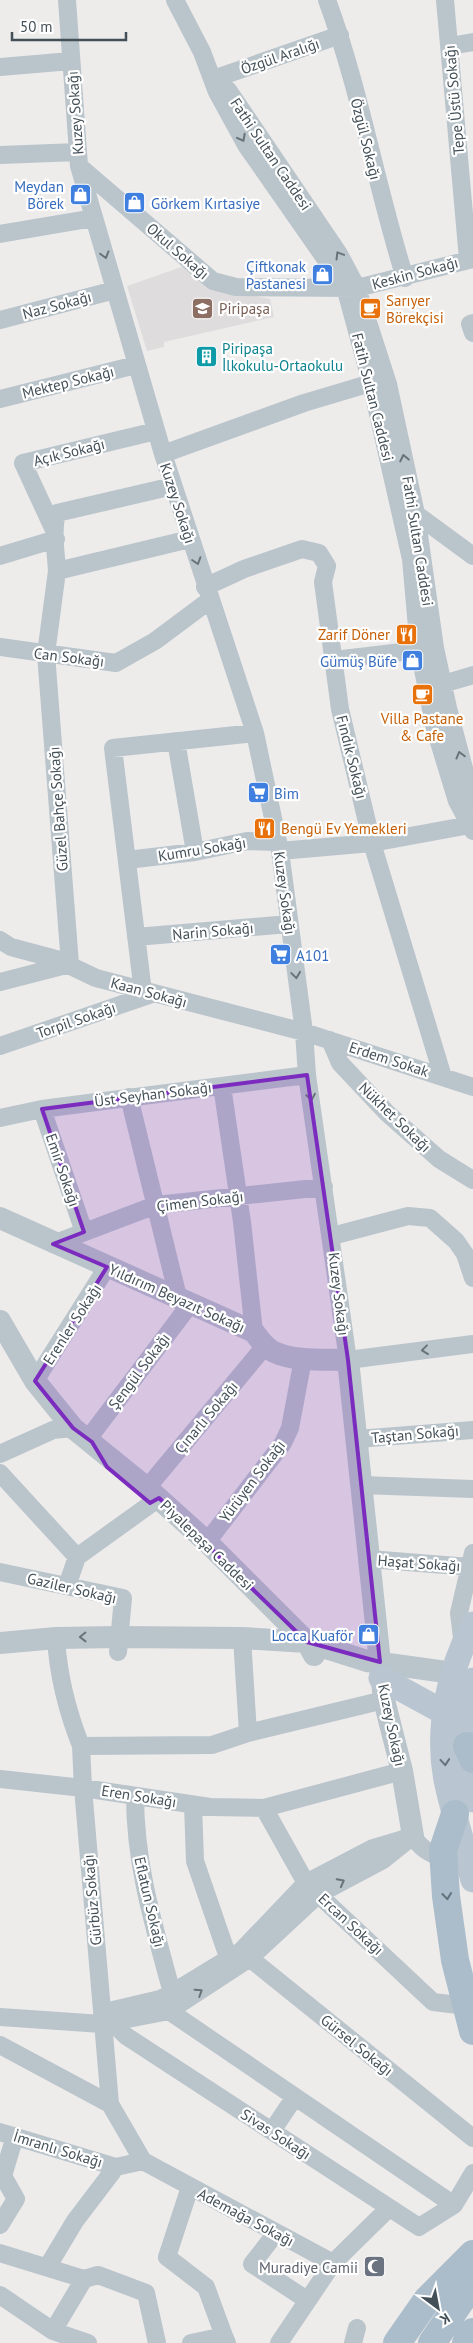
<svg xmlns="http://www.w3.org/2000/svg" width="473" height="2343" viewBox="0 0 473 2343" font-family="'PT Sans',sans-serif">
<rect width="100%" height="100%" fill="#eeebeb"/>
<path fill="#dfdcdd" d="M187 265 215 288 270 299 274 317 164 342V347L147 351 127 286Z"/>
<g fill="none" stroke-linecap="round" stroke-linejoin="round">
<path stroke="#b9c4cb" stroke-width="18" d="M67 0 79 166 163 454 255 733 280 851 304 1032 307 1075 348 1360 473 1344
M175 0 202 52 217 92 246 145 345 287 371 383 411 559 419 650 435 729 457 801 473 831
M327 0C360 89 376 186 405 278
M445 0 468 259
M450 46 473 42
M0 67 71 61
M219 77 340 35
M228 90 339 254 357 288 388 384 416 514 435 648 448 708 473 802
M0 155 78 152
M79 166 213 281 236 287 357 288 473 259
M0 234 94 218
M0 320 115 290
M473 323 470 324 473 333
M0 399 136 365
M163 454 304 403 371 383
M173 486 57 513C52 532 56 552 57 571L190 539
M416 514 473 556
M53 528 23 463 156 431
M0 556 56 539
M205 587 244 569 302 549 319 553 327 566 323 582 340 709 372 843 443 1077
M0 647 116 663 155 641 210 600
M334 660 419 650
M443 684 473 675
M176 741 195 852
M280 851 372 843 470 825
M127 860 195 852 247 841 278 842
M136 937 289 924
M0 940 11 947 56 959 96 978 304 1032 473 1087
M0 982 70 964 46 654 57 571
M143 992 113 748 255 733
M330 1040 340 1063 387 1113 439 1159 473 1180
M0 1046 152 994
M222 1086 242 1222 254 1332
M129 1097 178 1297
M42 1109 84 1232
M0 1118 42 1109 307 1075
M332 1236 408 1216 430 1218 456 1241 465 1254 473 1278
M53 1244 156 1205 324 1187
M35 1381 107 1267
M88 1439 191 1303
M357 1439 473 1430
M0 1454 53 1430 73 1428
M0 1473 77 1557
M361 1485 473 1489
M147 1488 265 1346
M207 1542 283 1443 290 1428 303 1359
M369 1559 470 1567
M0 1572 123 1598 118 1652
M67 1586 77 1557 159 1498
M56 1638C58 1673 68 1713 81 1746
M242 1638 248 1733 384 1700
M463 1646 459 1613 473 1553
M248 1733 212 1745 81 1746 83 1788 210 1807 264 1808 402 1771
M0 1779 83 1788 110 2104 143 2161
M135 1796C135 1865 154 1926 172 1993L179 2001
M193 1805 195 1861 228 1957 236 1967
M264 1808 306 1883 433 2002 467 2006
M413 1836C421 1849 429 1853 443 1858
M242 1952 473 2138
M163 2003 169 2011 454 2205 473 2173
M113 2010 160 1999 172 1993 241 1951 306 1883 373 1848 403 1839
M110 2013 112 2022 126 2036 419 2227 454 2205
M0 2017 102 2024 169 2011 250 1958 319 1894 383 1860 413 1836
M0 2045 110 2104
M272 2131 294 2098
M0 2132 116 2167 143 2161
M143 2161 333 2263
M190 2187 167 2257 206 2287 224 2336
M0 2225 16 2199 3 2176 15 2136
M276 2233 252 2264 307 2300
M0 2253 84 2279 53 2331
M48 2266 75 2221 116 2167
M84 2279 98 2275 146 2293 157 2343
M0 2295 53 2331 88 2343
M191 2343 224 2336 227 2343
M279 2343 333 2263 389 2208
M353 2343 357 2328"/>
<path stroke="#b9c4cb" stroke-width="22" d="M0 1218 254 1332C260 1340 265 1348 274 1352 296 1362 325 1359 348 1360L384 1700 402 1771 413 1836
M0 1321 35 1381 73 1428 147 1488 207 1542 307 1642 314 1655
M0 1643 56 1638 118 1637 242 1638 307 1642 367 1661 453 1673"/>
<path stroke="#b9c5d0" stroke-width="25" d="M473 1624C449 1670 436 1728 446 1780 453 1814 464 1847 473 1880
M381 1678 445 1713
M473 1680 464 1724 473 1800"/>
<path stroke="#abbdca" stroke-width="28" d="M467 1746 473 1759
M455 1814 443 1850 446 1896 455 1960 473 2031
M397 2343 427 2300 473 2254
M432 2343 473 2283
M466 2343 473 2332"/>
</g>
<defs><path id="oneway-chevron" d="M-2-3.5L2.5 0L-2 3.5" fill="none" stroke-width="1.6" stroke-linecap="round" stroke-linejoin="round" transform="scale(1.25)"/></defs>
<g stroke="#67737a">
<use href="#oneway-chevron" transform="translate(242 138) rotate(62)"/>
<use href="#oneway-chevron" transform="translate(105 255) rotate(74)"/>
<use href="#oneway-chevron" transform="translate(339 255) rotate(-121)"/>
<use href="#oneway-chevron" transform="translate(404 458) rotate(-102)"/>
<use href="#oneway-chevron" transform="translate(197 561) rotate(72)"/>
<use href="#oneway-chevron" transform="translate(460 755) rotate(-105)"/>
<use href="#oneway-chevron" transform="translate(296 975) rotate(82)"/>
<use href="#oneway-chevron" transform="translate(311 1097) rotate(81)"/>
<use href="#oneway-chevron" transform="translate(425 1350) rotate(173)"/>
<use href="#oneway-chevron" transform="translate(83 1637) rotate(179)"/>
<use href="#oneway-chevron" transform="translate(341 1882) rotate(-28)"/>
<use href="#oneway-chevron" transform="translate(199 1992) rotate(-33)"/>
</g>
<use stroke="#67737c" href="#oneway-chevron" transform="translate(445 1762) rotate(85)"/>
<use stroke="#63717a" href="#oneway-chevron" transform="translate(447 1896) rotate(84)"/>
<path fill="#7b2cbf" fill-opacity="0.2" stroke="#7b2cbf" stroke-width="4" stroke-linejoin="round" d="M307 1075 348 1360 380 1662 307 1642 159 1498 150 1503 107 1467 92 1442 73 1428 35 1381 107 1267 53 1244 84 1232 42 1109Z"/>
<defs>
<symbol id="shop-square" viewBox="-11 -11 22 22"><rect x="-9" y="-9" width="18" height="18" rx="4" fill="#3f7fe0" stroke="#fff"/><path d="M-5-2.5h2.3a2.7 3.5 0 0 1 5.4 0H5L5.5 6h-11ZM-1.5-2.5h3a1.5 2.3 0 0 0-3 0Z" fill="#fff"/></symbol>
<symbol id="school-square" viewBox="-11 -11 22 22"><rect x="-9" y="-9" width="18" height="18" rx="4" fill="#8d6e63" stroke="#fff"/><path d="M0-5L7-2L0 1L-7-2ZM-4 1L0 2.5L4 1V4Q0 6-4 4Z" fill="#fff"/></symbol>
<symbol id="cafe-square" viewBox="-11 -11 22 22"><rect x="-9" y="-9" width="18" height="18" rx="4" fill="#e8710a" stroke="#fff"/><path d="M-5.5-4.5H6V0H3Q3 3.5 0 3.5H-2.5Q-5.5 3.5-5.5 0ZM3-3.2v2h1.7v-2ZM-6 4.5H4V6H-6Z" fill="#fff"/></symbol>
<symbol id="building-square" viewBox="-11 -11 22 22"><rect x="-9" y="-9" width="18" height="18" rx="4" fill="#0f9aa8" stroke="#fff"/><path d="M-4-6H4V6H1V3H-1V6H-4ZM-2.5-4.3h1.7v1.8h-1.7ZM.8-4.3h1.7v1.8H.8ZM-2.5-1h1.7V.8h-1.7ZM.8-1h1.7V.8H.8Z" fill="#fff"/></symbol>
<symbol id="restaurant-square" viewBox="-11 -11 22 22"><rect x="-9" y="-9" width="18" height="18" rx="4" fill="#e8710a" stroke="#fff"/><path d="M-5-6h1v4h1v-4h1v4h1v-4h1v5L-1.5 .5V6h-2V.5L-5-1ZM5-6V6H3V1.5H1.5Q1.5-4 5-6Z" fill="#fff"/></symbol>
<symbol id="supermarket-square" viewBox="-11 -11 22 22"><rect x="-9" y="-9" width="18" height="18" rx="4" fill="#3f7fe0" stroke="#fff"/><path d="M-6-5.5h2.5l.6 2H6L4.5 2H-2.5L-4.4-4H-6ZM-1.5 3.2a1.3 1.3 0 1 0 .1 0ZM3 3.2a1.3 1.3 0 1 0 .1 0Z" fill="#fff"/></symbol>
<symbol id="mosque-square" viewBox="-11 -11 22 22"><rect x="-9" y="-9" width="18" height="18" rx="4" fill="#6b7280" stroke="#fff"/><path d="M3.5-4.9A6 6 0 1 0 3.5 4.9A5 5 0 1 1 3.5-4.9Z" fill="#fff"/></symbol>
</defs>
<g fill-rule="evenodd">
<use href="#shop-square" x="68" y="182" width="25" height="25"/>
<use href="#shop-square" x="122" y="190" width="25" height="25"/>
<use href="#shop-square" x="310" y="262" width="25" height="25"/>
<use href="#school-square" x="190" y="296" width="25" height="25"/>
<use href="#cafe-square" x="358" y="296" width="25" height="25"/>
<use href="#building-square" x="194" y="344" width="25" height="25"/>
<use href="#restaurant-square" x="394" y="622" width="25" height="25"/>
<use href="#shop-square" x="400" y="648" width="25" height="25"/>
<use href="#cafe-square" x="410" y="682" width="25" height="25"/>
<use href="#supermarket-square" x="246" y="780" width="25" height="25"/>
<use href="#restaurant-square" x="252" y="816" width="25" height="25"/>
<use href="#supermarket-square" x="268" y="942" width="25" height="25"/>
<use href="#shop-square" x="356" y="1622" width="25" height="25"/>
<use href="#mosque-square" x="362" y="2254" width="25" height="25"/>
</g>
<g text-anchor="middle" dominant-baseline="central" stroke-width="4.5" stroke-linejoin="round" paint-order="stroke">
<g font-size="15" fill="#445058" stroke="#fff">
<text transform="translate(280 56) rotate(-19)">Özgül Aralığı</text>
<text transform="translate(454 100) rotate(-95)">Tepe Üstü Sokağı</text>
<text transform="translate(75 113) rotate(-94)">Kuzey Sokağı</text>
<text transform="translate(366 139) rotate(76)">Özgül Sokağı</text>
<text transform="translate(271 154) rotate(56)">Fathi Sultan Caddesi</text>
<text transform="translate(178 251) rotate(41)">Okul Sokağı</text>
<text transform="translate(415 273) rotate(-15)">Keskin Sokağı</text>
<text transform="translate(57 305) rotate(-15)">Naz Sokağı</text>
<text transform="translate(68 382) rotate(-14)">Mektep Sokağı</text>
<text transform="translate(373 397) rotate(76)">Fatih Sultan Caddesi</text>
<text transform="translate(69 452) rotate(-14)">Açık Sokağı</text>
<text transform="translate(178 503) rotate(72)">Kuzey Sokağı</text>
<text transform="translate(418 541) rotate(81)">Fathi Sultan Caddesi</text>
<text transform="translate(69 657) rotate(7)">Can Sokağı</text>
<text transform="translate(352 757) rotate(76)">Fındık Sokağı</text>
<text transform="translate(58 809) rotate(-94)">Güzel Bahçe Sokağı</text>
<text transform="translate(202 849) rotate(-9)">Kumru Sokağı</text>
<text transform="translate(285 893) rotate(82)">Kuzey Sokağı</text>
<text transform="translate(213 931) rotate(-5)">Narin Sokağı</text>
<text transform="translate(149 992) rotate(15)">Kaan Sokağı</text>
<text transform="translate(76 1020) rotate(-19)">Torpil Sokağı</text>
<text transform="translate(389 1059) rotate(18)">Erdem Sokak</text>
<text transform="translate(153 1094) rotate(-7)">Üst Seyhan Sokağı</text>
<text transform="translate(395 1117) rotate(44)">Nükhet Sokağı</text>
<text transform="translate(63 1170) rotate(71)">Emir Sokağı</text>
<text transform="translate(200 1201) rotate(-7)">Çimen Sokağı</text>
<text transform="translate(339 1294) rotate(83)">Kuzey Sokağı</text>
<text transform="translate(177 1298) rotate(24)">Yıldırım Beyazıt Sokağı</text>
<text transform="translate(72 1324) rotate(-57)">Erenler Sokağı</text>
<text transform="translate(139 1371) rotate(-53)">Şengül Sokağı</text>
<text transform="translate(206 1417) rotate(-50)">Çınarlı Sokağı</text>
<text transform="translate(415 1434) rotate(-5)">Taştan Sokağı</text>
<text transform="translate(252 1481) rotate(-53)">Yürüyen Sokağı</text>
<text transform="translate(207 1545) rotate(44)">Piyalepaşa Caddesi</text>
<text transform="translate(419 1563) rotate(4)">Haşat Sokağı</text>
<text transform="translate(72 1588) rotate(13)">Gaziler Sokağı</text>
<text transform="translate(392 1725) rotate(78)">Kuzey Sokağı</text>
<text transform="translate(139 1796) rotate(9)">Eren Sokağı</text>
<text transform="translate(92 1900) rotate(-95)">Gürbüz Sokağı</text>
<text transform="translate(150 1902) rotate(77)">Eflatun Sokağı</text>
<text transform="translate(351 1924) rotate(43)">Ercan Sokağı</text>
<text transform="translate(357 2045) rotate(39)">Gürsel Sokağı</text>
<text transform="translate(276 2134) rotate(33)">Sivas Sokağı</text>
<text transform="translate(58 2149) rotate(17)">İmranlı Sokağı</text>
<text transform="translate(246 2217) rotate(28)">Ademağa Sokağı</text>
</g>
<g font-size="15" fill="#366cbe" stroke="#fff" text-anchor="end">
<text x="64" y="186">Meydan<tspan x="64" dy="17">Börek</tspan></text>
<text x="151" y="203" text-anchor="start">Görkem Kırtasiye</text>
<text x="306" y="266">Çiftkonak<tspan x="306" dy="17">Pastanesi</tspan></text>
<text x="397" y="661">Gümüş Büfe</text>
<text x="274" y="793" text-anchor="start">Bim</text>
<text x="296" y="955" text-anchor="start">A101</text>
<text x="353" y="1635">Locca Kuaför</text>
</g>
<g font-size="15" fill="#c56008" stroke="#fff" text-anchor="start">
<text x="386" y="300">Sarıyer<tspan x="386" dy="17">Börekçisi</tspan></text>
<text x="390" y="634" text-anchor="end">Zarif Döner</text>
<text x="422" y="718" text-anchor="middle">Villa Pastane<tspan x="422" dy="17">&amp; Cafe</tspan></text>
<text x="281" y="828">Bengü Ev Yemekleri</text>
</g>
<g font-size="15" fill="#785e54" stroke="#fff" text-anchor="start">
<text x="219" y="308">Piripaşa</text>
</g>
<g font-size="15" fill="#0d838f" stroke="#fff" text-anchor="start">
<text x="222" y="348">Piripaşa<tspan x="222" dy="17">İlkokulu-Ortaokulu</tspan></text>
</g>
<g font-size="15" fill="#5b616d" stroke="#fff" text-anchor="end">
<text x="358" y="2267">Muradiye Camii</text>
</g>
</g>
<g transform="translate(438 2308) rotate(148)" stroke="#ffffff" stroke-width="4" paint-order="stroke">
<path d="M0-4L9 19L0 12L-9 19Z" fill="#445058"/>
<text y="-8" font-size="14" font-weight="bold" text-anchor="middle" fill="#445058">K</text>
</g>
<path d="M12 32v8h114v-8" fill="none" stroke="#445058" stroke-width="2.5"/>
<text x="20" y="32" font-size="15" fill="#445058" stroke="#ffffff" stroke-width="4" paint-order="stroke">50 m</text>
</svg>
